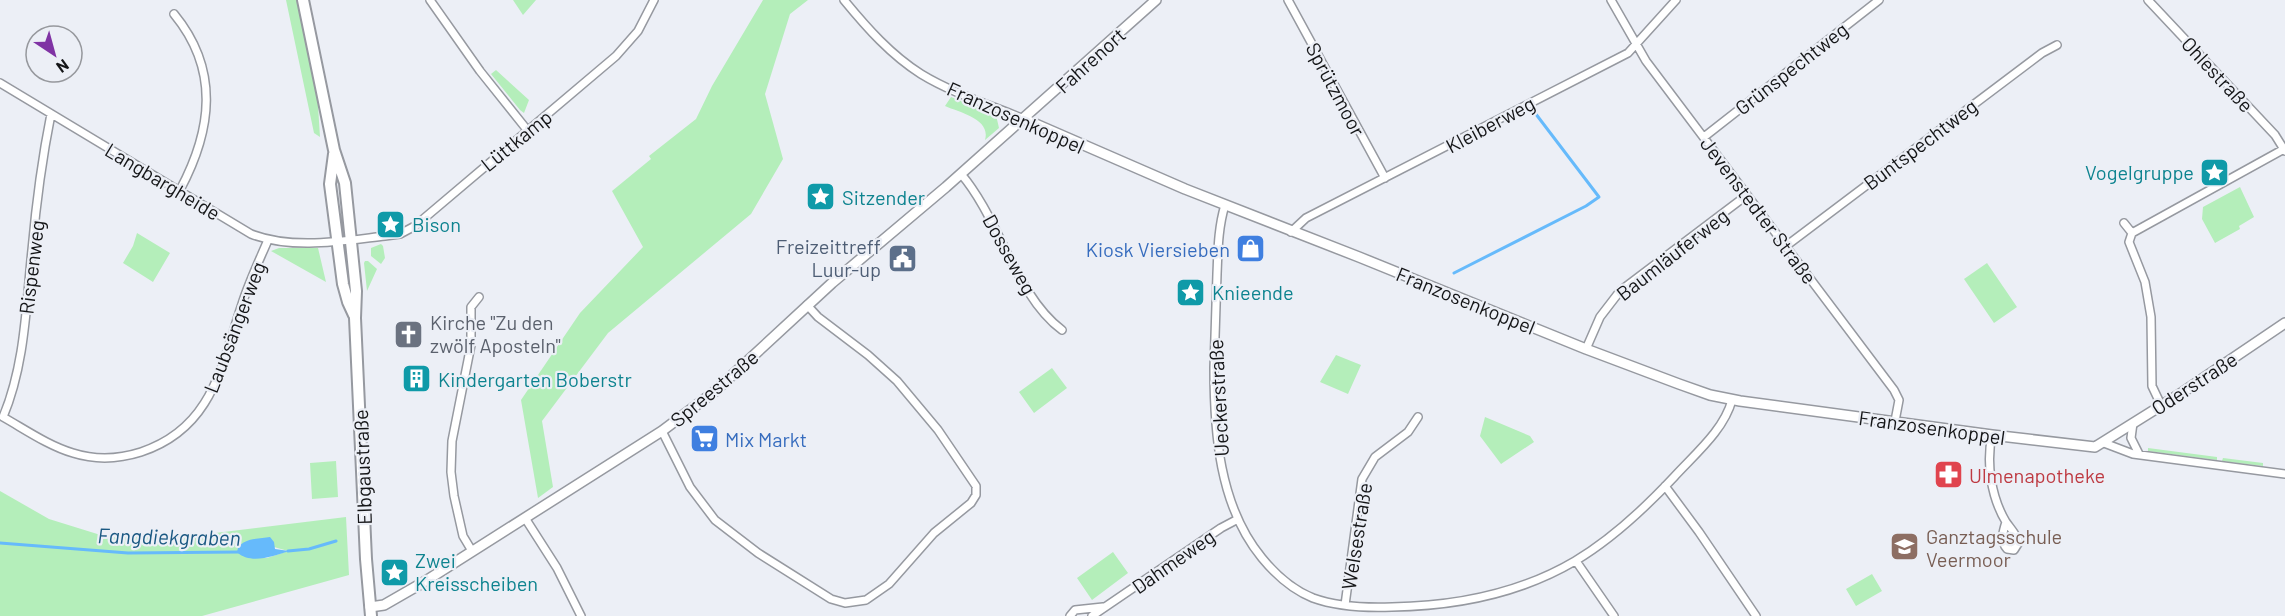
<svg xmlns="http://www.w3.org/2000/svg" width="2285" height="616" viewBox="0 0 2285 616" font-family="Barlow,sans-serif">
<rect width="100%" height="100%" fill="#eceff6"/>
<path fill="#b4eeba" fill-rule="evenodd" d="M286 0H297L317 90 320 137 314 133Z
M513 0H536L523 15Z
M763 0H808L790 14 765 94 783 159 751 214 608 333 542 421 553 487 538 498 521 400 580 313 643 247 612 191 651 159 649 156 696 119 712 86Z
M496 70 529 100 524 113 520 110 491 74Z
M951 97 996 115 999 128 985 140C991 119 961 113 945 106Z
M2240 187 2254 217 2239 226 2240 229 2215 243 2202 219 2203 207Z
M137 233 170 253 153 282 123 263 133 246Z
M381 244 383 246 385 258 381 264 371 256V248Z
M279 248H318L326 282 271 251Z
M365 261H368L377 269 367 291 364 263Z
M1987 263 2017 307 1994 323 1964 279Z
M1336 355 1361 365 1348 394 1320 382Z
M1052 368 1067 388 1034 413 1019 392Z
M1485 417 1530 436 1534 442 1501 464 1480 436Z
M2148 448 2217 457V460L2148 451Z
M2223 458 2263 463V466L2222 461Z
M336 461 338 497 312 499 310 463Z
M0 491 49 519 107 537 199 535 346 517 349 575 202 616H0ZM250 540 288 551 267 558H248L238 547Z
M1113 552 1128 573 1092 600 1077 578Z
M1872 574 1882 591 1856 606 1846 589Z"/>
<path fill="#66bafb" d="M270 537 274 542 275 549 289 551C274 556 250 565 237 552 239 538 258 539 270 537Z"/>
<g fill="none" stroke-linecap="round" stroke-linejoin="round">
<path stroke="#66bafb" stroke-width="3" d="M1454 273 1586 206 1599 197 1529 105
M0 543 128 553 240 552
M288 551 309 549 336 541"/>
<defs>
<path id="minor" d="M430 0 480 71 528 131
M844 0C867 28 891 55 921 74 952 93 990 105 1024 119
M1288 0 1385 178
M1611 0 1646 61 1894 390 1899 400 1895 421
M2148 0 2275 135 2285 151
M174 14C220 70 212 130 180 190
M0 83 251 234C293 250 342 241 385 236L400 234 415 226 616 56 638 31 654 0
M51 114C42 159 36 205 32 250 26 306 25 365 3 417 26 430 49 446 73 453 95 460 119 459 141 452 213 428 221 366 242 304 249 282 259 261 268 240
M1704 137 1879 0
M961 174C999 218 1016 296 1062 330
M1225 205C1218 228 1218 251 1217 274 1216 305 1215 336 1214 368 1214 432 1219 506 1262 558 1276 575 1293 590 1313 598 1338 607 1366 608 1392 607 1456 606 1519 594 1575 561 1612 539 1645 508 1674 477 1695 454 1724 430 1732 400
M2124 223 2132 233 2129 242 2145 282 2151 317 2152 386 2161 405
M1291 232 1306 218 1628 53 1676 0
M2132 233 2284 149
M1786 246 2042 53 2057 45
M1586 349 1600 317 1620 291 1747 195
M2133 423 2131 438 2139 454
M662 431 690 487 715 520 758 553 831 599 845 603 866 600 889 584 934 533 971 503 976 495V486L938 430 897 381 868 355 818 317 807 305
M1992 435C1986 463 1991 497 2006 522 2011 529 2016 534 2019 542L2014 550 2007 549C2000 541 2003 531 2006 522
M2104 443 2133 454 2285 474
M1665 486 1699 532 1756 616
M525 518 557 568 581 616
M472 551 463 536 454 496 451 472 452 441 471 345V307L479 297
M1576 561 1614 616
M1345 605 1362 479 1375 457 1408 432 1418 417
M1070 616 1075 610 1103 607
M1092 616 1221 528 1238 519"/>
<path id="tertiary" d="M1024 119 1185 189 1359 257 1586 349 1679 384 1710 395 1740 401 1992 435 2095 447 2183 392 2285 323
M370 607 384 605 424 582 662 431 714 392 832 283 946 187 1156 0"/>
<path id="primary" d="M303 0 334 150 345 183 356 291 355 318 366 559 371 616
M334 154 330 184 343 284 348 302 354 315"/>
</defs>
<use href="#minor" stroke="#9699a0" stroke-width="10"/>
<use href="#tertiary" stroke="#9699a0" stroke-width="12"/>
<use href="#primary" stroke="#9699a0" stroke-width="14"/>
<use href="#minor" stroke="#fff" stroke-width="7"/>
<use href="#tertiary" stroke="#fff" stroke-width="9"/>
<use href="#primary" stroke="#fff" stroke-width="10"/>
</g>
<defs>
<symbol id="sight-square" viewBox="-11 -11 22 22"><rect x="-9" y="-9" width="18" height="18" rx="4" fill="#0f9aa8" stroke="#eceff6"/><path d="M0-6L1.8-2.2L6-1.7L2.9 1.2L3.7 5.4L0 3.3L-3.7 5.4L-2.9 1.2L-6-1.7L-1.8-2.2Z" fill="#fff"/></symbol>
<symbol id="shop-square" viewBox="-11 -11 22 22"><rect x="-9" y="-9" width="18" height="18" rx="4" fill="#3f7fe0" stroke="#eceff6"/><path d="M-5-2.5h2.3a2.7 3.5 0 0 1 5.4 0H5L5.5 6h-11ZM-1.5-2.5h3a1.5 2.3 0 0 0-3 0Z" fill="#fff"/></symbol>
<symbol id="civic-square" viewBox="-11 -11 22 22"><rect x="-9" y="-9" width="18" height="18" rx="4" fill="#5c6f8a" stroke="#eceff6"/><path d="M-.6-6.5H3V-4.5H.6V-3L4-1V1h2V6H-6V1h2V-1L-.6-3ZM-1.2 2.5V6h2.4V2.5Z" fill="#fff"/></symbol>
<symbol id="church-square" viewBox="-11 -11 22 22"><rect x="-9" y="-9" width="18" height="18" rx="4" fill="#6b7280" stroke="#eceff6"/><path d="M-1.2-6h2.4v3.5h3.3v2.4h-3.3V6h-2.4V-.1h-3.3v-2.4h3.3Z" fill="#fff"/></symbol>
<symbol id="building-square" viewBox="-11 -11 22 22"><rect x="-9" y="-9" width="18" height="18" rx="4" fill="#0f9aa8" stroke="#eceff6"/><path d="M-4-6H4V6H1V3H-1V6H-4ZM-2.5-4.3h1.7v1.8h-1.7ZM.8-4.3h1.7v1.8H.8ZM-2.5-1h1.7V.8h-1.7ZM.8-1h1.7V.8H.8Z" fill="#fff"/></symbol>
<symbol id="supermarket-square" viewBox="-11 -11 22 22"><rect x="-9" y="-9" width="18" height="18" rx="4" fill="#3f7fe0" stroke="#eceff6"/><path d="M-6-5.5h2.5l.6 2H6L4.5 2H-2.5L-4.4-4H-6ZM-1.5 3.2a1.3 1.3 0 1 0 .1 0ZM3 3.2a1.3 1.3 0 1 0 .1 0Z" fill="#fff"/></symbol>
<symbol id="pharmacy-square" viewBox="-11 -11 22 22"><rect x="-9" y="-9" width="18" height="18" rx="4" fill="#e0444e" stroke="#eceff6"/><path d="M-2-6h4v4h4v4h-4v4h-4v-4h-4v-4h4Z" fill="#fff"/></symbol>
<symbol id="school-square" viewBox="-11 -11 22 22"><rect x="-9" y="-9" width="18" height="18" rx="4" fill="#8d6e63" stroke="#eceff6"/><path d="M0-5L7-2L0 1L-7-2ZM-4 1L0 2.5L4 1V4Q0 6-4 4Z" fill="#fff"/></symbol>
</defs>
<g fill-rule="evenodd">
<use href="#sight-square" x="2198" y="156" width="33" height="33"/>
<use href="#sight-square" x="804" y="180" width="33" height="33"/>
<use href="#sight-square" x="374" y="208" width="33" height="33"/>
<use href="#shop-square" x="1234" y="232" width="33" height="33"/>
<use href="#civic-square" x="886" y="242" width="33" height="33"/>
<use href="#sight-square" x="1174" y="276" width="33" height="33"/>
<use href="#church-square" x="392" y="318" width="33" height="33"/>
<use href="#building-square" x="400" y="362" width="33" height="33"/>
<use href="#supermarket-square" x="688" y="422" width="33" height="33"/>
<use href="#pharmacy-square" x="1932" y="458" width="33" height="33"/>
<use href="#school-square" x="1888" y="530" width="33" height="33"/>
<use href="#sight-square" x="378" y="556" width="33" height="33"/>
</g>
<g text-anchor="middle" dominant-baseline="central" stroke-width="4.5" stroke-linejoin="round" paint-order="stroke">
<g font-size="20" fill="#141517" stroke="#eceff6">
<text transform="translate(1090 60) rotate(-42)">Fahrenort</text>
<text transform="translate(1791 68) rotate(-38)">Grünspechtweg</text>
<text transform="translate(2218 74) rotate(47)">Ohlestraße</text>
<text transform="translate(1336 89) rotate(62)">Sprützmoor</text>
<text transform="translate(1016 117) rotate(24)">Franzosenkoppel</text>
<text transform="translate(1490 124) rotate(-28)">Kleiberweg</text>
<text transform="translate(516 140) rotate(-39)">Lüttkamp</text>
<text transform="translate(1920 144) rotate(-37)">Buntspechtweg</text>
<text transform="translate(163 181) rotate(31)">Langbargheide</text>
<text transform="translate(1759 210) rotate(53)">Jevenstedter Straße</text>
<text transform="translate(1010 254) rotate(61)">Dosseweg</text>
<text transform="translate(1672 254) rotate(-38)">Baumläuferweg</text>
<text transform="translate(31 267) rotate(-83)">Rispenweg</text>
<text transform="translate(1466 300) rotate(22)">Franzosenkoppel</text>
<text transform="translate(234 327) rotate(-69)">Laubsängerweg</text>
<text transform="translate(2194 383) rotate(-33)">Oderstraße</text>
<text transform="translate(714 388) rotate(-40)">Spreestraße</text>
<text transform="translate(1218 398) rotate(-93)">Ueckerstraße</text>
<text transform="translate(1932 427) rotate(8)">Franzosenkoppel</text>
<text transform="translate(362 467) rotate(-92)">Elbgaustraße</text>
<text transform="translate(1356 536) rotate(-81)">Welsestraße</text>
<text transform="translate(1173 561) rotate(-35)">Dahmeweg</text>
</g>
<g font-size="20" fill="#0d838f" stroke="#eceff6" text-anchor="start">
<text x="2194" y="172" text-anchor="end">Vogelgruppe</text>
<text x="842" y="197">Sitzender</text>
<text x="412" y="224">Bison</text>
<text x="1212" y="292">Knieende</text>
<text x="438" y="379">Kindergarten Boberstr</text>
<text x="415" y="560">Zwei<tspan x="415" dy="23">Kreisscheiben</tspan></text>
</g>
<g font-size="20" fill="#4e5e75" stroke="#eceff6" text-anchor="end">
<text x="881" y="246">Freizeittreff<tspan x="881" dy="23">Luur-up</tspan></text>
</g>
<g font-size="20" fill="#366cbe" stroke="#eceff6" text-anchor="end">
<text x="1230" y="249">Kiosk Viersieben</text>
<text x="725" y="439" text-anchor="start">Mix Markt</text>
</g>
<g font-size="20" fill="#5b616d" stroke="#eceff6" text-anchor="start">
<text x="430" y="322">Kirche "Zu den<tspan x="430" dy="23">zwölf Aposteln"</tspan></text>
</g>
<g font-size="20" fill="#be3a42" stroke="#eceff6" text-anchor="start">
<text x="1969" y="475">Ulmenapotheke</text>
</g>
<g font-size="20" fill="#785e54" stroke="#eceff6" text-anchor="start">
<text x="1926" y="536">Ganztagsschule<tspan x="1926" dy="23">Veermoor</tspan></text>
</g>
<g font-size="21" font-style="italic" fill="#1a5882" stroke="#eceff6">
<text transform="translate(169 536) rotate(1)">Fangdiekgraben</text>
</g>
</g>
<g transform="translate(54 54) rotate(144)"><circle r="28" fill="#eceff6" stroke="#96989d" stroke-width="1.5"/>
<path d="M0-4.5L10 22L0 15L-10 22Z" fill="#8033a4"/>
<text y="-9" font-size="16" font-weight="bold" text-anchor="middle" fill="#141517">N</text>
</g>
</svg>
